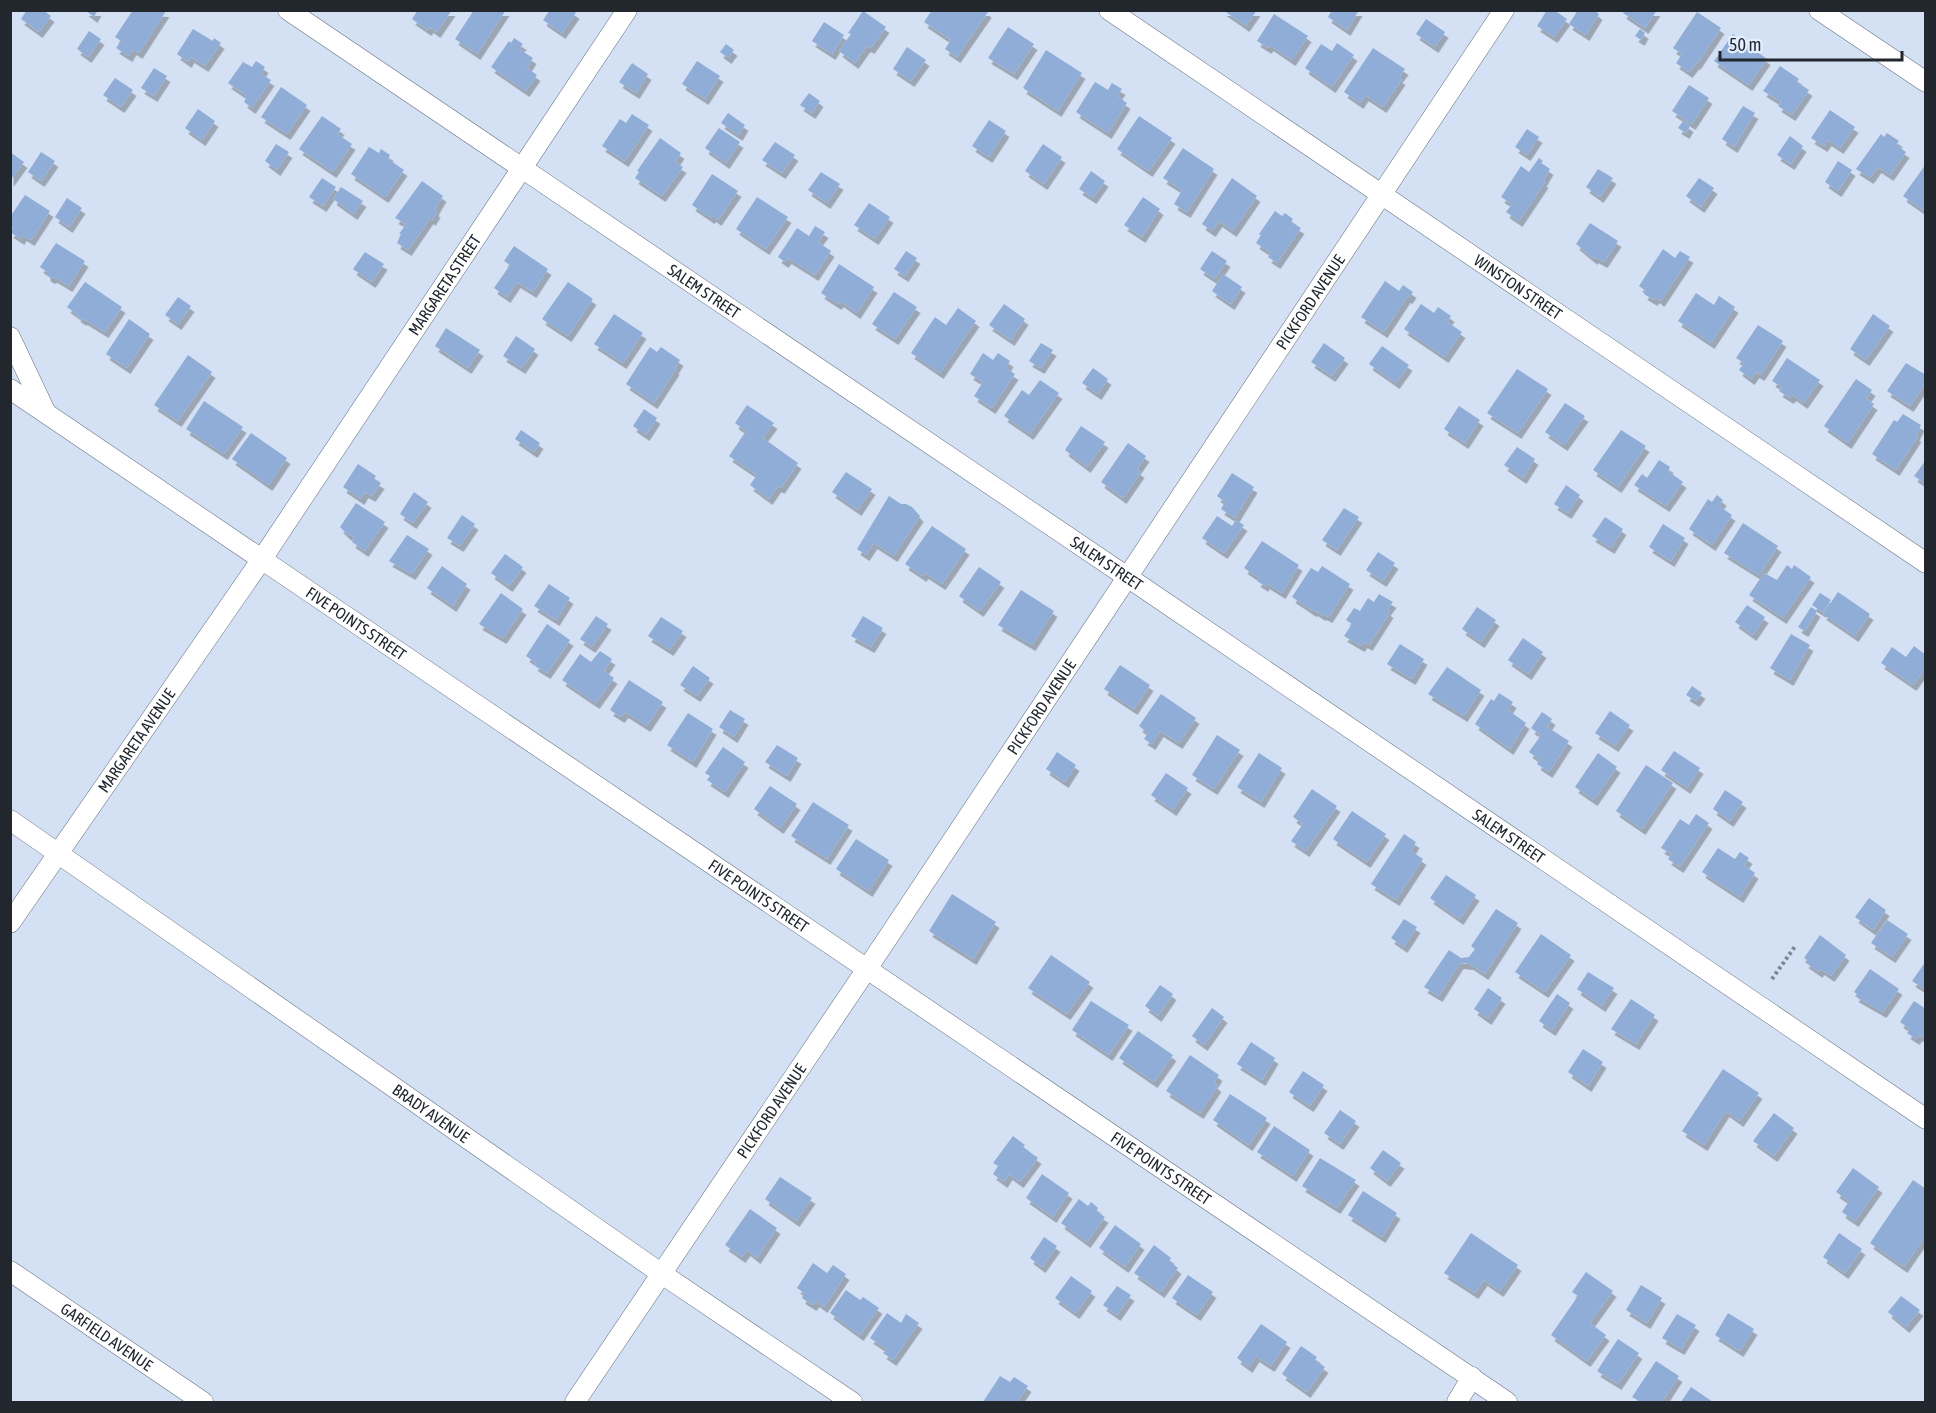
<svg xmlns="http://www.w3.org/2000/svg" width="1936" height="1413" viewBox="0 0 1936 1413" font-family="'Asap Condensed',sans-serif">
<defs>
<filter id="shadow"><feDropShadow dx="3.5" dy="6" stdDeviation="0" flood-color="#0004"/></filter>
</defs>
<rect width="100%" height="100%" fill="#d4e1f4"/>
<path fill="#8fadd6" filter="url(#shadow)" d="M27 10H43L51 16 39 32 21 19Z
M85 10H98L94 17Z
M133 10 166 11 139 53 133 49 129 56 116 48 121 41 115 37Z
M418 10H452L437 32 430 27 428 30 412 19Z
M474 10H506L477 54 455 39Z
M550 10H572L576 13 562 33 543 20Z
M932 10H986L988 12 957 57 945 49 951 40 924 22Z
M1223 10H1257L1246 26Z
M1332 10H1359L1347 30 1328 17Z
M1547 10H1554L1567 19 1554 37 1537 26Z
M1578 10H1594L1599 14 1586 35 1569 24Z
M1625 10H1657L1645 28 1623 13Z
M863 11 886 27 871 48 867 46 855 63 839 51 851 34 848 33Z
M1697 12 1721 28 1697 64 1696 63 1689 72 1676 63 1682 54 1673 48Z
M1274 14 1308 36 1292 60 1270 45 1268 48 1257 41Z
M1426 19 1445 32 1435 47 1416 34Z
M824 22 844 35 832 54 812 41Z
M1008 27 1034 44 1014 74 988 58Z
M193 29 213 41 214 38 221 43 205 66 191 57 188 62 177 54Z
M1640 29 1645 33 1641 40 1635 36Z
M89 31 101 39 88 57 77 49Z
M1733 34 1767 59 1749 85 1714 61Z
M514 38 523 44 519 49 533 58 527 68 537 75 526 91 491 67 509 41 511 43Z
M1337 43 1354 55 1332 87 1305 68 1321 44 1332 51Z
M726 44 734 50 728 58 720 52Z
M907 47 926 60 911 81 893 69Z
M1373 48 1405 69 1399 77 1402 79 1383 107 1365 95 1360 103 1344 92Z
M1046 50 1082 73 1058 111 1023 88Z
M256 61 265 67 261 74 271 80 252 108 244 102 247 96 228 83 243 62 252 67Z
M697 61 720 76 705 99 682 84Z
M632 63 648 74 636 93 619 82Z
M1780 66 1799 79 1797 82 1809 90 1792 115 1778 106 1781 102 1763 91Z
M154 68 167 76 154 96 141 88Z
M115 78 133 90 121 107 103 95Z
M1095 82 1108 90 1112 83 1122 89 1117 96 1127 103 1108 133 1076 112Z
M1689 85 1709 98 1692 124 1672 111Z
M281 87 307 105 287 134 261 117Z
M809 93 820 101 812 113 800 105Z
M1743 106 1755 113 1734 147 1722 139Z
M198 109 215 121 202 140 185 128Z
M1830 110 1855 127 1840 148 1828 140 1824 146 1811 138Z
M728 113 745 125 739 135 721 123Z
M632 114 649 125 625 161 602 146 620 119 626 123Z
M322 116 341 129 337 134 352 144 333 172 299 149Z
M1139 116 1172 138 1149 171 1117 149Z
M989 120 1006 131 989 157 972 146Z
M1683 121 1690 126 1686 133 1678 128Z
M719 128 740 142 726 163 705 148Z
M1527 129 1539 137 1527 155 1515 147Z
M1887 133 1899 141 1896 145 1906 152 1890 175 1878 167 1870 178 1856 169 1881 134 1884 137Z
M1790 136 1803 146 1791 164 1777 155Z
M660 138 681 153 675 162 683 167 662 196 635 178 639 172 637 171Z
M775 142 795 155 782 173 762 160Z
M276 144 289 152 277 170 265 161Z
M1043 144 1062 157 1044 184 1025 171Z
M369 147 379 153 381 149 390 155 388 159 404 170 385 197 351 174Z
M1183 148 1214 169 1187 212 1174 204 1182 190 1163 178Z
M10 152 24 162 10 181Z
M41 152 55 161 41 181 28 172Z
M1539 158 1543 161 1541 163 1550 169 1543 181 1545 182 1519 221 1506 212 1512 204 1501 197 1521 166 1529 172Z
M1838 161 1852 170 1838 191 1825 182Z
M1926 164V212L1903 196Z
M1598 169 1613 178 1600 197 1586 187Z
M1091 171 1105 181 1093 198 1079 189Z
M821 172 840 184 827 203 808 190Z
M712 174 738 191 718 220 713 216 711 218 692 205Z
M322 178 336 187 323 206 309 197Z
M1232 178 1257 196 1233 231 1219 221 1212 231 1202 224Z
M1699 178 1714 188 1701 207 1686 196Z
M422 181 443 196 437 206 435 210 437 212 432 220 430 218 408 250 397 243 401 234H399L406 224 395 218Z
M341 187 363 201 354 214 333 199Z
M25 195 50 211 31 240 23 235 21 239 10 232 13 228 10 227V217Z
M757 197 788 217 766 249 736 229Z
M1143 197 1160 209 1142 237 1124 225Z
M67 198 82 208 69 227 55 217Z
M869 203 890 217 875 239 854 225Z
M1275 211 1282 216 1285 213 1293 219 1291 222 1301 228 1277 263 1268 257 1271 253 1256 243 1261 235 1259 234Z
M1590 223 1618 241 1604 262 1595 257 1594 259 1576 244Z
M815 226 825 232 818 242 831 251 815 275 788 258 785 262 778 257 797 228 809 236Z
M56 243 85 261 69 286 54 277 51 278 47 275V272L40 267Z
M514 246 548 269 533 292 517 282 507 297 494 288 510 265 504 261Z
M1663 249 1675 258 1680 251 1690 257 1661 301 1656 297 1654 300 1644 294 1646 291 1639 286Z
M906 251 917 258 905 276 894 269Z
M1212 251 1227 261 1215 279 1200 269Z
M365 252 384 264 372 282 353 269Z
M839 264 874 287 857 313 840 301 838 304 821 293Z
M1223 274 1242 287 1231 304 1212 291Z
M1385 281 1399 291 1403 285 1413 292 1409 298 1407 297 1384 332 1361 317Z
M85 282 122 307 105 332 84 319 83 320 77 316 78 315 67 307Z
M568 282 593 299 568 336 542 319Z
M894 292 917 307 895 339 872 324Z
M1696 293 1714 305 1719 296 1735 307 1711 343 1678 321Z
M178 297 191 306 178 324 165 315Z
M1004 304 1025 319 1011 340 989 325Z
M1421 304 1434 313 1438 307 1451 316 1447 322 1462 332 1445 357 1404 329Z
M958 308 976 321 940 373 911 353 935 317 946 325Z
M614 314 643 333 623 363 594 344Z
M1873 314 1890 326 1866 360 1850 349Z
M129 319 150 334 127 368 106 354Z
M1758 325 1783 341 1761 375 1756 372 1751 379 1739 370 1744 363 1736 358Z
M446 328 480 350 468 368 435 346Z
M516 336 535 349 522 368 503 356Z
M1041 343 1053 350 1041 368 1029 361Z
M1324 343 1345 358 1332 376 1311 362Z
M1382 346 1409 365 1396 383 1369 364Z
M650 347 657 352 661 347 680 360 675 368 676 369 654 403 626 384Z
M983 353 993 360 998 353 1010 361 1006 368 1015 374 992 408 974 396 983 382 970 374Z
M188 355 212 372 178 421 154 405Z
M1787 358 1820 380 1804 403 1793 395 1790 398 1779 391 1782 387 1772 381Z
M1906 363 1926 375V382L1910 406 1887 391Z
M1093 368 1108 379 1098 394 1082 383Z
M1517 369 1548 389 1518 433 1487 413Z
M1856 379 1872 390 1866 399 1874 404 1848 443 1824 426Z
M1040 380 1059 393 1030 434 1004 416 1022 390 1029 395Z
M204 401 243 427 224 454 186 429Z
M1565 403 1585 416 1564 445 1545 432Z
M747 405 774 423 763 438 798 463 781 488 778 486 769 499 750 485 757 475 729 456 746 431 735 423Z
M1459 406 1480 420 1465 443 1444 429Z
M644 409 657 418 646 435 633 426Z
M1903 414 1921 425 1916 435 1918 436 1896 470 1872 454 1894 420 1897 422Z
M1081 426 1105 442 1087 467 1065 450Z
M521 430 540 443 534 452 515 439Z
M1621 430 1646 446 1618 487 1593 470Z
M251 433 287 458 269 485 232 459Z
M1128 443 1146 456 1137 469 1141 472 1123 498 1101 482Z
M1517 447 1535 459 1523 478 1504 465Z
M1659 460 1670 467 1668 471 1683 482 1666 506 1634 485 1642 474 1647 478Z
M1926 460V484L1914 476Z
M358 464 376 476 374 479 381 483 372 496 365 492 361 499 343 487Z
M846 472 872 489 858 510 832 492Z
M1232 473 1254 487 1235 518 1221 509 1225 502 1217 496Z
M1566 485 1580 495 1568 513 1554 504Z
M414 492 428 502 413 523 400 514Z
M1717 495 1723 500 1719 506 1732 515 1712 545 1689 529 1708 499 1712 502Z
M889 496 901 504H906L912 507 920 516 894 556 874 543 866 555 857 549Z
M356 503 385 522 365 551 352 542 355 537 347 534 340 527Z
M1344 508 1359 517 1337 550 1322 540Z
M462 515 475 524 460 546 447 538Z
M1217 516 1232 526 1236 520 1244 525 1224 553 1202 538Z
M1605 517 1623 529 1611 548 1592 536Z
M1743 523 1778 546 1759 575 1724 553Z
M1663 524 1685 538 1671 561 1649 547Z
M932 526 966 549 942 584 925 573 923 576 905 564Z
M407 535 429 549 412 574 389 561Z
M1262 541 1299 565 1282 593 1266 583 1265 586 1257 581 1259 578 1244 568Z
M1378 552 1395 563 1383 581 1366 570Z
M505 554 523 567 509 586 491 573Z
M1787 565 1792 569 1794 565 1811 577 1783 618 1749 595 1764 573 1777 580Z
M442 566 467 584 453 606 427 588Z
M1322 566 1350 584 1329 617 1323 614 1322 615 1314 610 1313 611 1292 597 1311 568 1318 572Z
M979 567 1001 582 980 611 959 596Z
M549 584 570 598 556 620 534 606Z
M1021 590 1054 611 1032 645 998 625Z
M1838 592 1870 614 1855 636 1823 614Z
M501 593 523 609 503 638 479 624Z
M1820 593 1831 600 1823 612 1812 605Z
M1379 594 1393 602 1387 610 1390 612 1369 645 1364 642 1361 646 1344 636 1352 624 1346 620 1354 608 1360 611 1368 598 1374 602Z
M1747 605 1765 617 1753 635 1735 622Z
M1477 607 1496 620 1481 642 1462 629Z
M1811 607 1817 611 1805 631 1798 627Z
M596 616 608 624 592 647 580 639Z
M863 616 883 628 871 647 851 636Z
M661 617 683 631 670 650 648 636Z
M547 624 570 640 547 673 534 665 536 663 526 656Z
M1791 634 1810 645 1790 680 1770 668Z
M1523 638 1543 652 1528 674 1508 660Z
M1400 644 1424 659 1412 679 1387 664Z
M1914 646 1926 655V667L1913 685 1881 663 1892 647 1906 657Z
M600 651 612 659 604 671 614 678 596 703 562 680 580 654 591 662Z
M1120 665 1150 685 1134 709 1104 689Z
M693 666 710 678 697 696 680 685Z
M1447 667 1481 690 1464 716 1428 694Z
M629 680 663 702 647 726 625 712 621 717 610 710Z
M1692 686 1702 693 1696 701 1686 695Z
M1499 693 1513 702 1508 710 1526 723 1510 749 1475 724 1491 699 1494 701Z
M1161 694 1196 718 1179 743 1160 731 1152 744 1144 739 1148 733 1139 726Z
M730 710 745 719 734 737 719 727Z
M1610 711 1630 725 1615 746 1595 733Z
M1542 712 1552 719 1547 727 1569 741 1549 772 1537 764 1540 760 1529 752 1541 735 1531 728Z
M688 713 713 729 693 762 667 745Z
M1217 735 1240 750 1214 789 1192 775Z
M777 745 798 758 787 776 765 762Z
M723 747 745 762 725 792 707 780 710 776 705 773Z
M1674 751 1700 768 1687 788 1661 770Z
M1057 752 1076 765 1065 782 1046 769Z
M1259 753 1282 768 1261 802 1237 787Z
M1598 753 1617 767 1594 800 1575 787Z
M1646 765 1673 783 1642 829 1616 811Z
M1166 773 1188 788 1173 810 1151 795Z
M770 786 797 804 780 828 754 809Z
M1312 789 1337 806 1306 851 1291 841 1303 824 1293 817Z
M1725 790 1743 802 1730 821 1713 809Z
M813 802 849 825 827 859 791 836Z
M1352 811 1386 834 1367 862 1333 839Z
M1696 814 1709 823 1680 867 1668 859 1672 854 1661 848 1680 819 1689 825Z
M1404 834 1416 842 1411 851 1423 859 1396 900 1371 884Z
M856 839 889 860 869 891 836 869Z
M1718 848 1735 859 1740 852 1749 858 1744 865 1755 873 1740 897 1702 872Z
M1446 875 1476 895 1460 919 1430 898Z
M952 894 996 922 973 959 929 931Z
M1869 898 1886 910 1873 930 1855 917Z
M1496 909 1518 923 1485 974 1470 964 1460 963 1439 996 1424 987 1449 950 1461 958 1469 957 1475 949 1471 946Z
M1404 919 1417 927 1404 947 1391 938Z
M1887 920 1908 934 1892 957 1871 943Z
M1541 934 1571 955 1545 992 1515 972Z
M1820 935 1846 955 1831 976 1821 969 1819 972 1805 962 1807 960 1804 958Z
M1051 955 1090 982 1067 1014 1028 988Z
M1926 961V990L1912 981Z
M1870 969 1899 989 1883 1012 1855 996 1857 994 1854 992Z
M1588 972 1614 988 1602 1006 1577 989Z
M1160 985 1173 994 1158 1016 1145 1006Z
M1488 988 1502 998 1488 1019 1474 1009Z
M1557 994 1570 1003 1552 1030 1539 1021Z
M1631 999 1655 1015 1636 1044 1611 1029Z
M1091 1001 1129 1025 1109 1055 1072 1030Z
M1914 1001 1926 1009V1039L1919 1035 1916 1039 1907 1033 1910 1029 1900 1022Z
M1212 1008 1224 1017 1204 1045 1192 1036Z
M1138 1031 1173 1055 1154 1082 1119 1058Z
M1251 1042 1275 1058 1262 1080 1237 1064Z
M1583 1049 1603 1062 1588 1086 1568 1072Z
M1190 1055 1219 1075 1214 1083 1218 1086 1200 1113 1166 1091Z
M1723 1069 1759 1093 1740 1121 1726 1111 1704 1145 1682 1131Z
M1303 1071 1324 1085 1310 1106 1289 1092Z
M1230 1094 1267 1118 1249 1145 1213 1120Z
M1340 1110 1356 1121 1340 1144 1324 1133Z
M1774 1113 1794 1128 1774 1156 1753 1141Z
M1274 1126 1310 1150 1293 1176 1257 1152Z
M1013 1136 1025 1145 1023 1147 1038 1158 1020 1182 1009 1174 1004 1182 993 1174 998 1166 993 1163Z
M1383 1150 1401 1163 1387 1181 1370 1168Z
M1320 1158 1356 1180 1337 1208 1302 1186Z
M1853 1168 1879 1187 1855 1221 1842 1212 1849 1201 1836 1192Z
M1042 1174 1069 1193 1053 1217 1026 1198Z
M780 1177 812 1198 796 1221 765 1199Z
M1913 1180 1926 1189V1235L1904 1267 1870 1243Z
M1363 1191 1397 1213 1382 1237 1348 1215Z
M1079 1199 1088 1206 1091 1202 1098 1208 1096 1211 1105 1217 1087 1242 1061 1223Z
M750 1209 777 1228 757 1258 747 1250 742 1257 725 1245Z
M1115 1225 1141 1244 1125 1267 1099 1248Z
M1471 1233 1518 1265 1500 1291 1484 1280 1475 1293 1444 1273Z
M1839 1233 1862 1249 1845 1273 1823 1257Z
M1044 1237 1057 1246 1042 1267 1030 1258Z
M1154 1245 1171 1258 1169 1261 1178 1268 1161 1292 1134 1273Z
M813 1263 827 1273 833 1265 846 1274 824 1307 816 1301 813 1305 802 1298 804 1293 797 1288Z
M1586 1272 1613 1291 1590 1323 1606 1335 1587 1361 1551 1335 1578 1296 1572 1292Z
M1188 1275 1213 1292 1197 1315 1172 1298Z
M1071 1276 1092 1291 1076 1313 1055 1298Z
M1641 1285 1662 1298 1647 1323 1626 1310Z
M1117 1286 1131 1295 1117 1315 1103 1305Z
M846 1290 860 1300 863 1297 879 1308 860 1335 830 1313Z
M1901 1296 1920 1310 1906 1327 1888 1312Z
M887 1313 901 1323 906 1314 919 1323 893 1360 883 1353 887 1349 870 1338Z
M1728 1313 1754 1329 1740 1351 1715 1335Z
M1677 1314 1696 1325 1681 1349 1662 1338Z
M1261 1324 1287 1342 1271 1366 1256 1356 1249 1367 1237 1358Z
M1618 1339 1639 1353 1618 1384 1597 1371Z
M1301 1346 1317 1357 1315 1360 1325 1367 1307 1392 1282 1374Z
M1656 1361 1679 1376 1662 1402H1641L1632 1397Z
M1000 1376 1010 1382 1014 1377 1028 1386 1017 1402H983Z
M1691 1387 1713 1402H1681Z"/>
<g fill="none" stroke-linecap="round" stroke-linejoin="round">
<defs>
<g id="minor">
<path id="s1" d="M288 10 1148 591 1926 1119"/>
<path id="s2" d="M1109 10 1926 563"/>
<path d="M1819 10 1926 82"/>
<path d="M10 337 45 411"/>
<path id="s3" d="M10 389 1507 1402"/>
<path id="s4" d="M10 820 662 1274 852 1402"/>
<path id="s5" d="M10 923 262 559 627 10"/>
<path id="s6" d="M10 1271 203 1402"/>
<path id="s7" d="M575 1402 885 942 1504 10"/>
<path d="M1457 1402 1472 1377"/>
</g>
</defs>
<use href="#minor" stroke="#657181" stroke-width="21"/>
<path stroke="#7c8592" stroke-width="4" stroke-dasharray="3 3" stroke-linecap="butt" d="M1772 979 1796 945"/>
<use href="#minor" stroke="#fff" stroke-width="20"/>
</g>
<g text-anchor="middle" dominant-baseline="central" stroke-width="5" stroke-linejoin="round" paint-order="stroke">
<g font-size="16" fill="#22272e" stroke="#e3eefe">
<text stroke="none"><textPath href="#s5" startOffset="772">MARGARETA STREET</textPath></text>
<text stroke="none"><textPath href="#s2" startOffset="494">WINSTON STREET</textPath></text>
<text stroke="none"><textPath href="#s1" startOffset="502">SALEM STREET</textPath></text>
<text stroke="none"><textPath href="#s7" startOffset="1323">PICKFORD AVENUE</textPath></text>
<text stroke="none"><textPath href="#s1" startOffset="988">SALEM STREET</textPath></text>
<text stroke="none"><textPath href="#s3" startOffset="418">FIVE POINTS STREET</textPath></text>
<text stroke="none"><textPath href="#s7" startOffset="837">PICKFORD AVENUE</textPath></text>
<text stroke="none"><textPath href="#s5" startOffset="222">MARGARETA AVENUE</textPath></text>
<text stroke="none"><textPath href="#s1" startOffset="1474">SALEM STREET</textPath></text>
<text stroke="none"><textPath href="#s3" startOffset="904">FIVE POINTS STREET</textPath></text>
<text stroke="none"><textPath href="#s4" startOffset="513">BRADY AVENUE</textPath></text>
<text stroke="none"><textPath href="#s7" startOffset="351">PICKFORD AVENUE</textPath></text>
<text stroke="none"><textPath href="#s3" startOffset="1390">FIVE POINTS STREET</textPath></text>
<text stroke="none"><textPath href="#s6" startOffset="117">GARFIELD AVENUE</textPath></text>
</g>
</g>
<rect width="1936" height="1413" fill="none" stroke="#22272e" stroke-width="24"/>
<path d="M1720 51v9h182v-9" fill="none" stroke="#22272e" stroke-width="3"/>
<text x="1729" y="51" font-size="18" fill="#22272e" stroke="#e3eefe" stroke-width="4.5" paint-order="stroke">50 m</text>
</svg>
